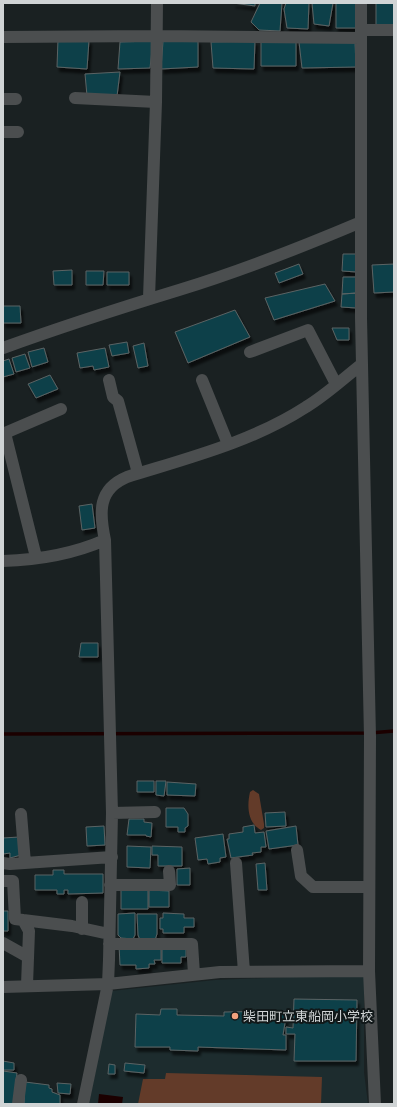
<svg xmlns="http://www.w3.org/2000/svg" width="397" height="1107" viewBox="0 0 397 1107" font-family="'PT Sans','Noto Sans JP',sans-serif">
<defs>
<filter id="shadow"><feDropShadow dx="2.5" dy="4.5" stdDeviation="1" flood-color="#0009"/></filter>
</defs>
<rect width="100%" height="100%" fill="#1a2122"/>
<path fill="#1d2c2e" d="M289 977H364V1072L368 1104H89L111 991 215 980Z"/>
<path fill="#633b29" d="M253 790 259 794 264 824V828L261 830C247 823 247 805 250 792Z
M166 1073 322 1077 321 1104H138L143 1079H165Z"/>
<path fill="#1b0000" d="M99 1094 123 1097 122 1104H98Z"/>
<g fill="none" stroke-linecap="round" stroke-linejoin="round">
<path stroke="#1b0000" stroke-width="3.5" d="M3 734 370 733 394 731"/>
</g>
<path fill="#0d4149" stroke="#5b6364" filter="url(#shadow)" d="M233 3H255V6Z
M260 3H282L280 31 259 30 251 22Z
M286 3H309L308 29 287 28 284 9Z
M312 3H333L329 26 314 24Z
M336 3H356V28H336Z
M376 3H394V26H376Z
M58 39 89 40 87 69 57 67Z
M198 40V67L161 69 163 41Z
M153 41 150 68 118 69 120 42Z
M255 41 254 69 213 68 211 42Z
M261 41H296V66H261Z
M299 42H355L356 67 302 68Z
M120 72 117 96H87L85 74Z
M343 254H357V272L342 271Z
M299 264 303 274 279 283 275 273Z
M394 264V292L374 293 372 265Z
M72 270V285H54L53 271Z
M86 271H104L103 285H86Z
M107 272H129V285H107Z
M343 277H356L357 293 342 294Z
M325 284 335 301 274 320 265 298Z
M357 293V308L341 307 342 294Z
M3 306H20L21 323H3Z
M235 310 250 337 188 363 175 332Z
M332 328H349V340H337Z
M127 342 129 353 112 356 109 345Z
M144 343 148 366 138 368 133 346Z
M44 348 48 362 32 367 28 352Z
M105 348 109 367 94 370 93 366 80 368 77 353Z
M25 354 30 368 16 372 12 358Z
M9 359 14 374 3 377V361Z
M50 375 58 389 36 398 28 384Z
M92 504 95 528 82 530 79 506Z
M81 643H98V657H79Z
M137 781H154V792H137Z
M156 781H166L164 796 156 795Z
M167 782 196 784 195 796 167 795Z
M166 808H184L188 814V826L185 828V832H178V827H166Z
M285 812 286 826 266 827 265 813Z
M129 819H144V822L152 823 151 837 146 836V835H127Z
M254 825 255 833 264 832 266 847H261V852L252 853 253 855 231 858 227 839H229V834L243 832V827Z
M104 826 105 845 87 846 86 827Z
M296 826 298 845 269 849 266 831Z
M223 834 226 857 220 858V862L208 864 207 859 198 860 195 838Z
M19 837 21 855 10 858V853L3 854V838Z
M127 846 151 847 150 868 127 867Z
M152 846 182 847V866H158V855H152Z
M265 863 267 890H258L256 864Z
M190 868V885H177V869Z
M53 870H64V874H103V893L68 894V890H64V894H57V890H35V875H53Z
M121 890H148V909H121Z
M149 890 169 891V907H149Z
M3 911H8V931H3Z
M135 913V935L133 939 121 938 118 935V914Z
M163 913 184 914V918H194V927H184V933H163V929H160V918H163Z
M137 914H157V934L155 940H140L138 935Z
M119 945 161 947V960H154L155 964H149V968L136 969V965H120Z
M162 945 186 947V957H181V963H162Z
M294 999 357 1000 356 1061H294L295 1034H286V1027L293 1028Z
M161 1009H177V1015L224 1016V1012L287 1011 283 1035H286V1050L198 1047V1051L170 1050V1047H135L136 1014 160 1015Z
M3 1061 14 1063V1070H3Z
M125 1063 145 1065 144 1073 124 1071Z
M109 1064 115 1065V1074H108Z
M3 1071 17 1073 14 1104H3Z
M25 1082 49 1085V1088L52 1089V1092L60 1095V1104H24Z
M57 1083 71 1084 70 1094 58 1093Z"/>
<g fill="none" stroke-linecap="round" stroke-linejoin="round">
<path stroke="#4b4e4f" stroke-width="12" d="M361 3V318L370 737 369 971 375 1104
M361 30H394
M3 37 157 36 361 38
M75 98 156 102
M3 99H16
M3 132H18
M149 298 156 102 157 3
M3 348C61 327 120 308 179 290 241 271 302 247 361 222
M250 352 308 330 336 384
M109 380 113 397 118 401 138 473
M202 380 228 444
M36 557 5 433 61 409
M3 561C37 560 73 554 105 540
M112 813 155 812
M21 814 25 863
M297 850 301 876 313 887H369
M3 863 10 864 112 857
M236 863 244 972
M3 881H13L15 919 23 920 29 931 27 985
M110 885H170L169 871
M82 902V929
M23 920 72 926 109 934
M3 943 28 957
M109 944H192L194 974
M3 987 108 984 220 972 369 971
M18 1104 21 1080
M83 1104 108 984 109 960 112 813 105 540C99 512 98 489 127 477 188 458 252 442 306 407 326 395 344 378 362 364"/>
</g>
<circle fill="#f1a17d" stroke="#111819" stroke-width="1.5" cx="235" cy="1016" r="4"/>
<g text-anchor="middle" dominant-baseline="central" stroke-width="4" stroke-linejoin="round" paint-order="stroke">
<g font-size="13" fill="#d0d4d5" stroke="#111819" text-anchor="start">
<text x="243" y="1016">柴田町立東船岡小学校</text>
</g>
</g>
<rect width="397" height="1107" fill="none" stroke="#d0d4d5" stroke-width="8"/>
</svg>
